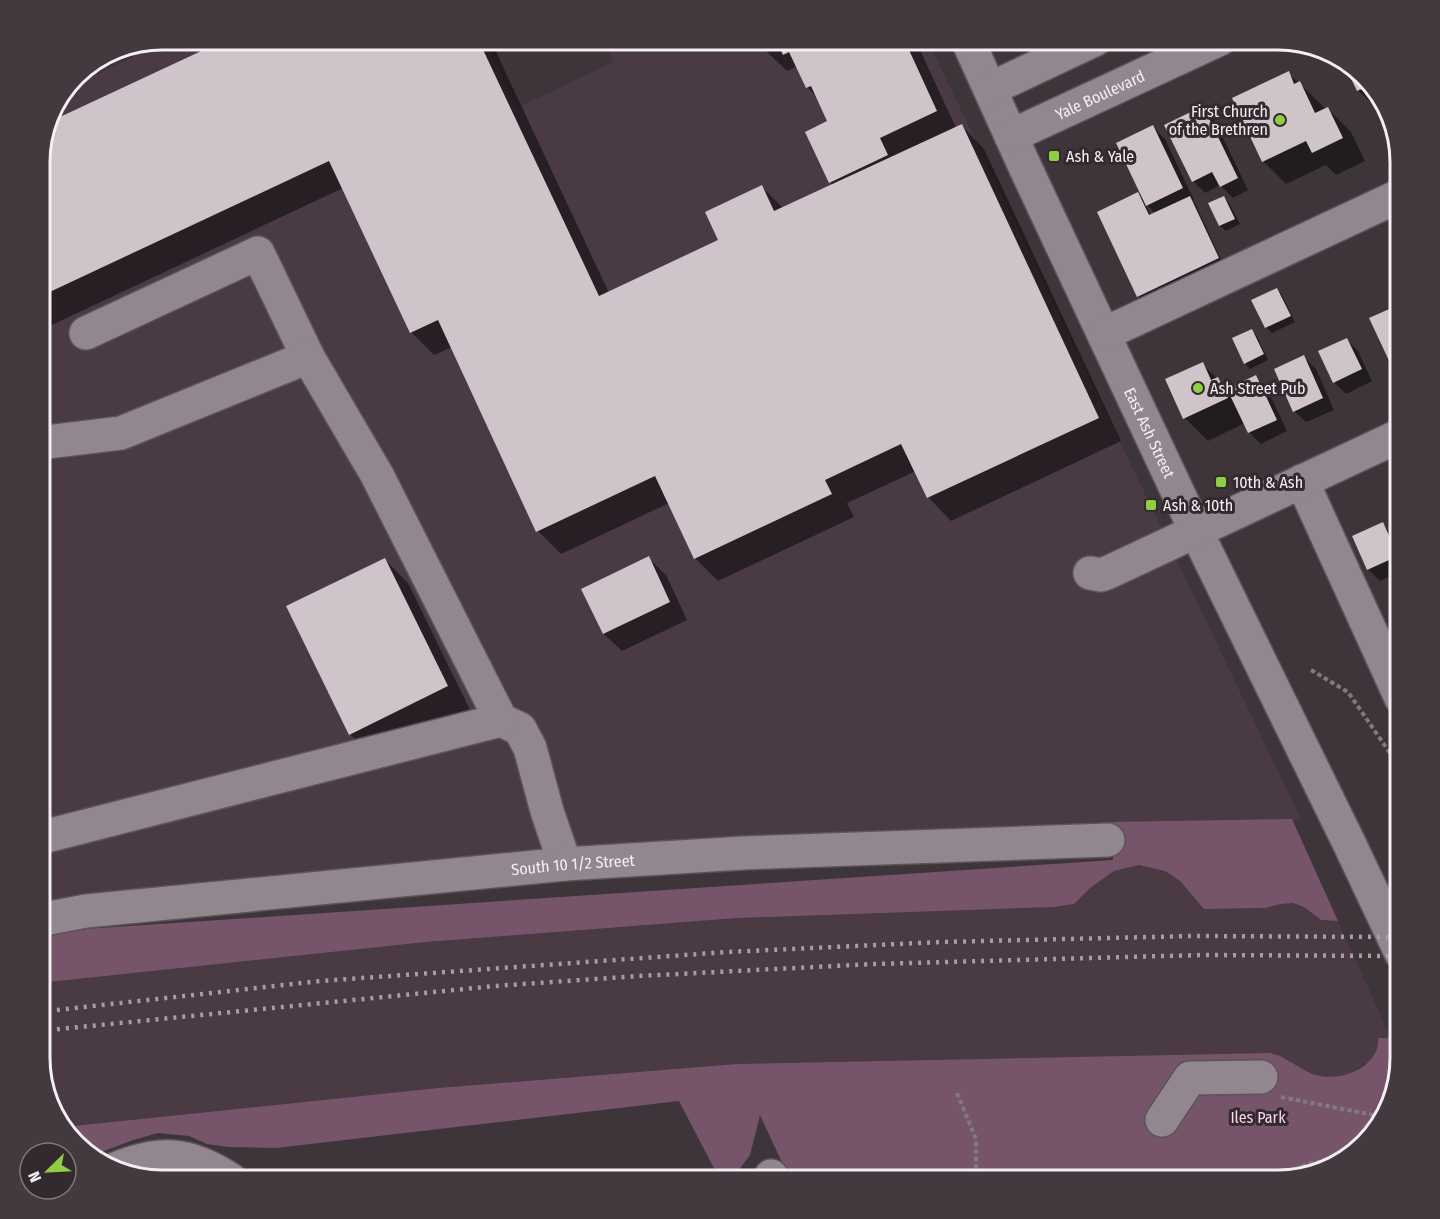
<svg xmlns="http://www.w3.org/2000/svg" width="1440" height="1219" viewBox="0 0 1440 1219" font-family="'Fira Sans Condensed',sans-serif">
<rect width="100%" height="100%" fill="#3e353a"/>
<path fill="#493a44" d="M171 39H484L517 108 613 62 602 39H927L1301 819 1063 823 862 833 39 905V153L51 108 66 89Z
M1139 865 1165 871 1180 881 1204 909 1266 908 1280 904 1293 903 1304 907 1321 920 1338 921 1391 1038H1378L1377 1050 1369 1062 1351 1073 1335 1077 1317 1076 1303 1070 1285 1058 737 1064 438 1088 64 1127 51 1111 39 1065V983L426 942 737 918 1054 907 1074 904 1090 888 1114 871Z"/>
<path fill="#76556a" d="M1292 819 1338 921 1321 920 1304 907 1293 903 1280 904 1266 908 1204 909 1180 881 1165 871 1139 865 1114 871 1090 888 1074 904 1054 907 737 918 426 942 39 983V933L55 931 1113 860 1110 822Z
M1378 1038H1401V1058L1392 1104 1370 1139 1326 1171 1278 1180H790L760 1115 750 1155 732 1179 719 1178 679 1101 276 1148 228 1147 207 1144 189 1136 158 1133 133 1140 91 1156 80 1149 64 1127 438 1088 737 1064 1270 1053C1276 1055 1282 1056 1287 1060 1297 1065 1305 1072 1316 1075 1336 1081 1367 1072 1376 1051 1378 1047 1378 1042 1378 1038Z"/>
<path fill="#0007" fill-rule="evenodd" d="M230 39H281L283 41 287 39H490L609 293 720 241 762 187 783 208 833 185 830 182 829 122 819 99 807 87 797 66 787 71 763 48 759 39H915L956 128 961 125 984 149 1121 441 951 521 928 497 916 471 847 503 854 517 718 581 695 558 669 503 561 554 538 531 452 347 434 355 411 332 343 188 39 331V153Z
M1344 60 1360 70 1379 97 1370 102 1358 90Z
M1288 73 1323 106 1325 110 1328 109 1351 132 1365 161 1336 175 1326 165 1286 184 1263 161Z
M1203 108 1214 119 1248 190 1233 198 1220 185 1205 193 1193 181Z
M1153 127 1165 139 1194 200 1192 201 1195 203 1223 264 1143 302 1138 296V194L1145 201ZM1145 203 1156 214 1151 216Z
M1224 198 1229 203 1240 224 1226 231 1220 226 1210 204Z
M1277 289 1282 295 1295 322 1272 333 1266 327Z
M1395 308 1401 313V374L1393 367 1371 319Z
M1251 330 1257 336 1268 360 1250 369 1245 363Z
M1346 339 1358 351 1372 381 1346 394 1334 382Z
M1304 357 1316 369 1334 410 1306 422 1294 411Z
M1202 364 1229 390 1256 377 1267 389 1287 431 1261 444 1249 432 1245 423 1208 441 1185 418Z
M1382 524 1394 536 1401 552V571L1380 581 1368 569Z
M648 558 666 575 687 620 622 651 604 634 583 589Z
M385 560 408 583 470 710 373 757 350 734Z"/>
<path fill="#d0c4cb" d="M227 39H273L275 43 284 39H478L599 296 718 240 705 212 762 185 774 211 962 124 1099 418 927 498 901 444 825 480 832 494 694 559 655 476 536 532 438 320 410 333 329 161 39 297V153L47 123Z
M758 39H904L937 111 880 138 888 155 829 183 805 132 827 121 811 86 806 88 789 52 783 55 777 42 762 49Z
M1342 59 1360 70 1370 85 1357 91Z
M1289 71 1294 84 1300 81 1315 113 1328 107 1343 138 1312 153 1306 141 1262 162 1232 98Z
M1203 106 1238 178 1220 187 1212 172 1192 182 1164 125Z
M1153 125 1183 188 1146 206 1116 143Z
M1138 192 1149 215 1190 196 1219 258 1137 297 1097 212Z
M1224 196 1235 219 1219 226 1208 203Z
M1277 288 1291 316 1265 328 1251 300Z
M1396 306 1401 318V363L1392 367 1369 318Z
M1252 329 1264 354 1244 364 1232 338Z
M1347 338 1362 369 1333 383 1318 351Z
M1304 355 1323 398 1293 412 1274 369Z
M1203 362 1211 380 1218 377 1228 398 1183 419 1165 379Z
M1256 375 1277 420 1248 433 1227 389Z
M1383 522 1398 556 1367 570 1352 536Z
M649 556 670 602 603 634 581 589Z
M385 558 448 686 349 735 286 606Z"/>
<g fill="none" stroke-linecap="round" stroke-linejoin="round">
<defs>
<g id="minor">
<path id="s1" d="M967 39 1026 169 1196 531 1350 845 1401 953"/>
<path d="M990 89 1096 39"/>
<path id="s2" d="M1011 136 1220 39"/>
<path d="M86 333 258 253 308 357"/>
<path d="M1104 334 1401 195"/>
<path d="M1302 481 1401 698"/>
<path d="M1090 573 1101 575 1109 572 1401 435"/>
<path d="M501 720 520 729 530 748 547 811 565 864"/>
<path d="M39 838 501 720 377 475 308 357 121 433 39 443"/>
<path id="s3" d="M39 920 86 911 565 864 743 853 1108 840"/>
<path d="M1162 1120 1190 1078 1261 1077"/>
<path d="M113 1170C159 1150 189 1152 231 1180"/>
<path d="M771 1176 773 1180"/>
</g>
</defs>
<use href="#minor" stroke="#5a5358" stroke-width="36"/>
<path stroke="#81797e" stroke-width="4" stroke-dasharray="4.5 3" stroke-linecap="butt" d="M1311 670 1348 692 1401 769
M957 1093 976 1139V1180
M1281 1097 1384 1117
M1267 1180C1280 1178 1291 1170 1303 1166 1315 1161 1326 1161 1338 1162"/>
<use href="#minor" stroke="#92878e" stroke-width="33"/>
<path stroke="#a69ea3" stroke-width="4.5" stroke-dasharray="3 6" stroke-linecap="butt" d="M39 1012 320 981 727 952 941 942 1193 936 1401 937
M39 1031 495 986 639 976 873 964 1202 955 1401 956"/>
</g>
<g fill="#8fcd42" stroke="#332a30" stroke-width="2">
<circle cx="1280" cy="120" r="6"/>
<rect x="1048" y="150" width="12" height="12" rx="3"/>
<circle cx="1198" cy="388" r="6"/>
<rect x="1215" y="476" width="12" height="12" rx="3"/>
<rect x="1145" y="499" width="12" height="12" rx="3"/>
</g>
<g text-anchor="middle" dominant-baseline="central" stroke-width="6" stroke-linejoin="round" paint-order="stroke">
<g font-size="16" fill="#f5eff3" stroke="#332a30">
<text stroke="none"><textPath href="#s2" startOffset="98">Yale Boulevard</textPath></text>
<text stroke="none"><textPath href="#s1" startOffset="434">East Ash Street</textPath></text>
<text stroke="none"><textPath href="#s3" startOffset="537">South 10 1/2 Street</textPath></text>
</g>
<g font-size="16" fill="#f5eff3" stroke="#332a30" text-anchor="start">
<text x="1268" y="111" text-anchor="end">First Church<tspan x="1268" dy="18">of the Brethren</tspan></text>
<text x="1066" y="156">Ash &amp; Yale</text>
<text x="1210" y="388">Ash Street Pub</text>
<text x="1233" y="482">10th &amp; Ash</text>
<text x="1163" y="505">Ash &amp; 10th</text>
</g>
<g font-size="16" fill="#f7d6ea" stroke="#332a30">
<text x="1258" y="1117">Iles Park</text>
</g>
</g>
<path d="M0 0H1440V1219H0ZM162 50H1278A112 112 0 0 1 1390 162V1058A112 112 0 0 1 1278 1170H162A112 112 0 0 1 50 1058V162A112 112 0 0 1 162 50Z" fill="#433a40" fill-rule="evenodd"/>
<path fill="none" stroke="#f5eff3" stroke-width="3" d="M162 50H1278A112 112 0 0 1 1390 162V1058A112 112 0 0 1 1278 1170H162A112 112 0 0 1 50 1058V162A112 112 0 0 1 162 50Z"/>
<g transform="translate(48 1171) rotate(246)"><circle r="28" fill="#332a30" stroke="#81797e" stroke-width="1.5"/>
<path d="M0-4.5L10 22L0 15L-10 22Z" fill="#8fcd42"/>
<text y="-9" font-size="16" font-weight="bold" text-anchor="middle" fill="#f5eff3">N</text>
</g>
</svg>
